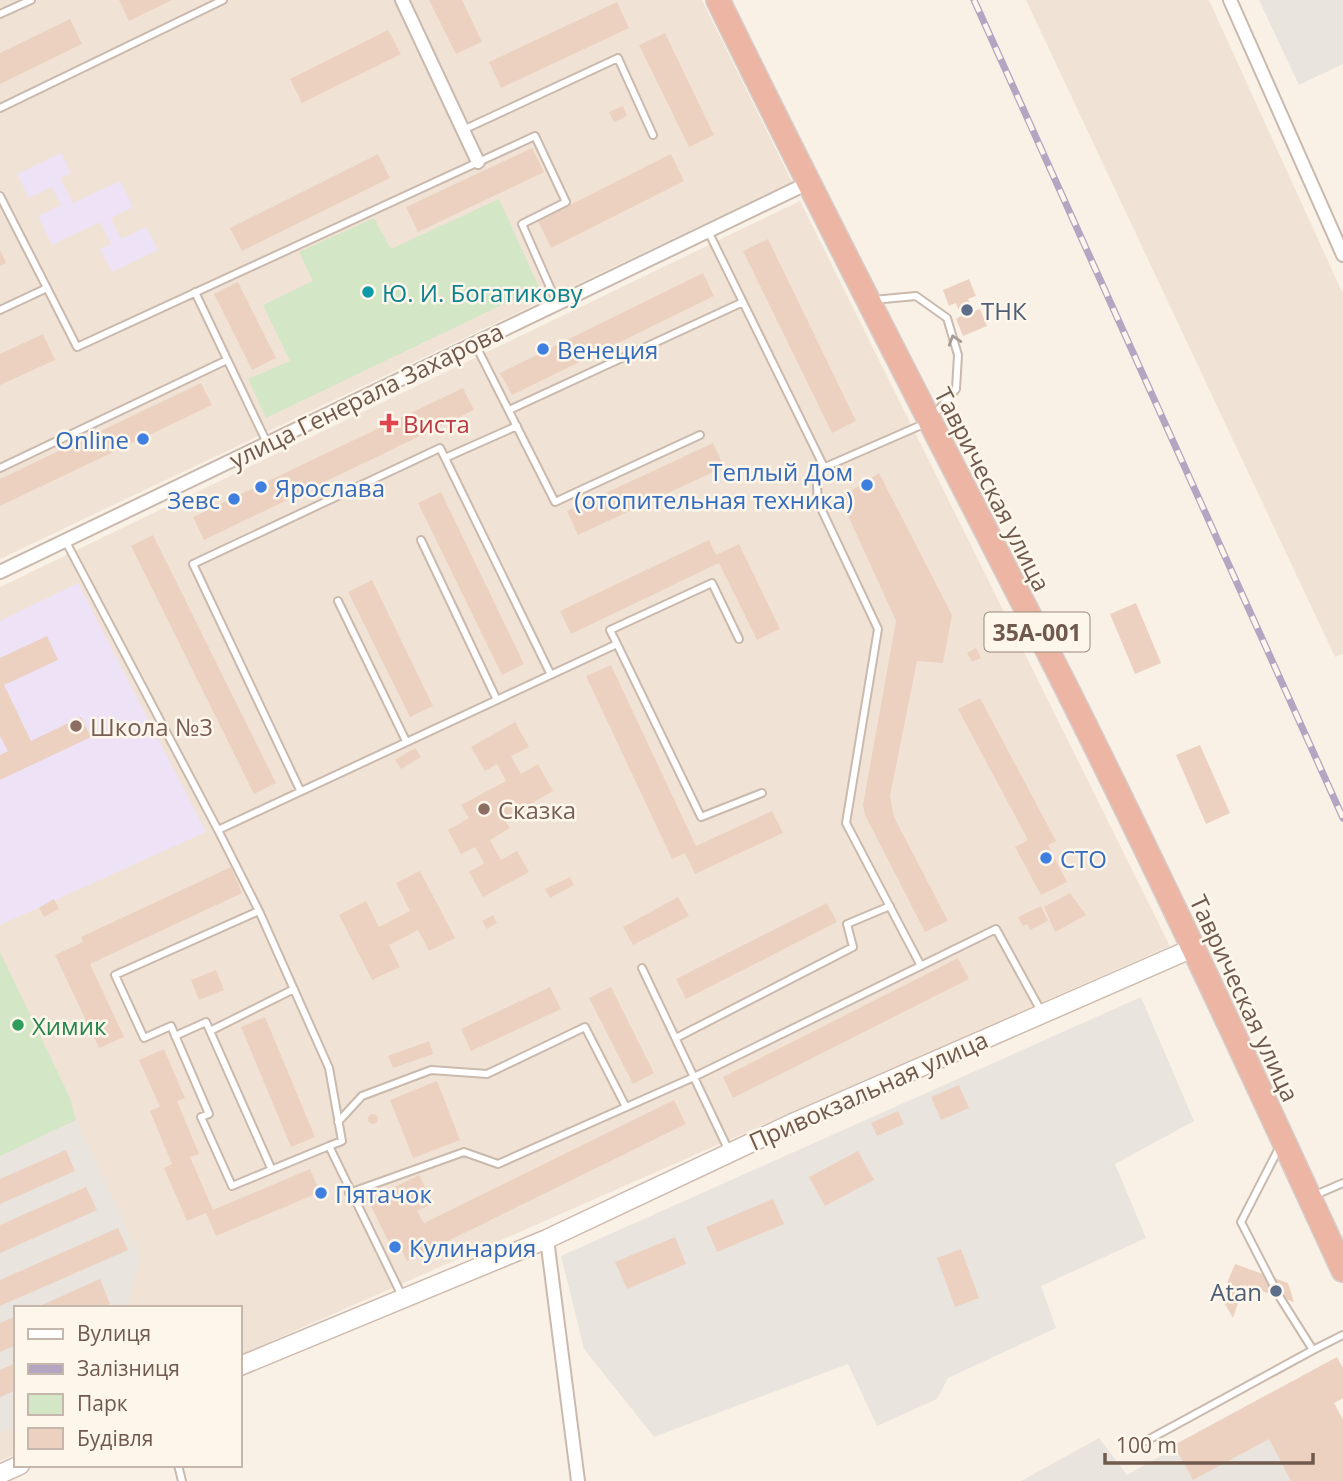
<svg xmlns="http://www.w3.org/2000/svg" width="1343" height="1481" viewBox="0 0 1343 1481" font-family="'Open Sans',sans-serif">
<rect width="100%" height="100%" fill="#faf1e6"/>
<path fill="#f0e3d5" d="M0 0H702L792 182 0 559Z
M1026 0H1209L1343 294V654L1335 657Z
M800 201 1170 946 240 1355V1308H16V1454L0 1461V587Z"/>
<path fill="#eae4df" d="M1259 0H1343V64L1299 85Z
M1141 997 1194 1121 1115 1164 1146 1238 1041 1286 1056 1328 948 1378 937 1399 877 1426 848 1364 654 1437 584 1349 561 1256Z
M76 1120 140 1256 127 1308H16V1426L0 1433V1156Z
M1337 1357 1343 1398 1334 1403 1343 1420V1481H1021L1099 1438 1127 1475Z"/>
<path fill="#eee2f6" d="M61 153 71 173 60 178 73 203 120 181 133 207 111 218 121 239 146 227 158 250 112 272 100 249 111 244 100 222 52 245 38 216 61 205 52 187 29 198 17 174Z
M78 583 206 832 0 925V621Z"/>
<path fill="#d3e6c6" d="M499 199 539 287 266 418 248 379 290 361 263 305 313 281 299 252 374 218 391 249Z
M0 952 70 1098 76 1120 0 1156Z"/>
<path fill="#ecd1c0" d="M119 0H172L129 21Z
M429 0H462L482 42 456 54Z
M617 2 629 28 501 88 489 62Z
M70 19 82 44 0 84V53Z
M388 30 401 54 302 103 290 79Z
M665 33 714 135 689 147 639 45Z
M623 106 627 116 614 122 609 112Z
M532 148 544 172 418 232 406 207Z
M378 154 390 178 242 251 230 228Z
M671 154 684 181 551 248 538 221Z
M768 239 856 421 832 433 743 251Z
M0 250 6 263 0 266Z
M703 273 714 296 512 395 500 373Z
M969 279 976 296 968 299 973 311 980 309 987 326 963 336 956 319 961 316 956 303 949 306 943 290Z
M238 282 276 358 252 370 214 294Z
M43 334 55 360 0 385V354Z
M201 383 212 405 0 506V479Z
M463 388 474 410 204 540 193 517Z
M713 443 724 467 578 535 567 511Z
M879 473 952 615 943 663 917 661 890 796 894 817 948 921 925 932 865 815 863 805 896 621 840 498Z
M441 492 524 664 502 675 418 503Z
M153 535 276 783 254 794 131 546Z
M709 540 716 555 739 544 780 629 757 640 719 563 571 634 560 611Z
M372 580 433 706 410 717 348 592Z
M1136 603 1161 663 1135 674 1110 614Z
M47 636 58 660 4 685 31 741 81 717 91 737 0 780V755L8 751 0 736V658Z
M976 648 981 658 972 662 967 653Z
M611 665 696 846 772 811 783 833 695 874 685 853 672 859 586 676Z
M980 698 1056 841 1048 845 1067 882 1041 895 1015 847 1028 840 958 709Z
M515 722 529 747 511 756 521 774 538 764 553 791 504 819 510 828 490 840 501 860 517 851 529 872 483 897 469 872 484 863 475 847 461 854 448 830 469 818 461 805 506 781 497 764 485 771 471 747Z
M1200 745 1230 813 1206 824 1176 755Z
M415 748 421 757 401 769 395 760Z
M231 867 242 893 90 964 124 1037 99 1048 55 955 83 942 81 937Z
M420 871 455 938 429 951 418 930 389 945 400 967 372 980 339 915 366 901 379 927 410 911 396 883Z
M570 877 574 885 550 898 545 889Z
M1070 893 1086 915 1055 932 1044 907Z
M678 897 689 916 633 945 623 927Z
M54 899 59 909 44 917 39 908Z
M827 903 837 922 686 999 676 979Z
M1041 906 1048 921 1030 930 1027 924 1023 926 1018 917Z
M493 915 497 923 487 929 482 921Z
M958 958 969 979 733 1098 723 1077Z
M216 970 224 990 199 1000 191 980Z
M550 987 561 1009 471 1051 461 1029Z
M611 987 654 1073 633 1084 589 998Z
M265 1017 315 1137 291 1147 241 1027Z
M429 1041 433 1054 393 1068 388 1056Z
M164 1049 185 1098 177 1101 199 1154 190 1157 213 1210 310 1169 320 1192 216 1236 206 1213 187 1221 164 1168 172 1164 150 1111 160 1107 139 1060Z
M437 1081 460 1140 413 1158 390 1100Z
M959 1085 969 1108 941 1120 931 1097Z
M674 1100 686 1124 407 1261 400 1247 393 1251 368 1200 419 1175 433 1203 417 1211 424 1223Z
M898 1111 904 1124 877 1136 871 1123Z
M368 1119a5 5 0 1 1 10 0a5 5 0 1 1-10 0Z
M66 1150 75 1171 0 1204V1179Z
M858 1151 874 1180 825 1206 809 1177Z
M86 1187 97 1210 0 1253V1225Z
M773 1199 784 1224 717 1252 706 1227Z
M118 1228 128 1250 0 1306V1280Z
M675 1237 686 1264 627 1289 615 1262Z
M961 1249 979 1298 955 1307 937 1258Z
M1235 1264 1288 1283 1294 1302 1244 1285 1233 1318 1221 1297Z
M100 1279 110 1304 101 1308H35Z
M16 1316V1345L0 1352V1323Z
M1337 1357 1343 1368V1398L1334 1403 1343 1420V1481H1291L1269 1439 1193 1480 1174 1445Z
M16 1363V1390L0 1397V1370Z"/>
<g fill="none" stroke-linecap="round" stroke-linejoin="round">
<defs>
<path id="lane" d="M0 14 31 0
M0 108 223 0
M463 130 618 58 653 135
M0 196 47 288
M708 231 824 467
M195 292 267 443
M873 300 916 296 947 318 958 355 956 389 934 415
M0 310 47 288 77 347 535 136 566 202 522 224 557 303
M475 344 555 502 700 435
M509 410 743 302
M445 458 550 673
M0 468 227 360
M65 540 218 830 617 644 610 630 712 583 739 639
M421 540 496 698
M338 601 406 741
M617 644 701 817 762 793
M300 790 193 564 440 448 445 458 517 426
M218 830 259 911
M921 966 846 823 878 629 818 502 816 471 926 423
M642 968 729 1151
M175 1036 206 1022 210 1031
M676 1038 853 947 847 924 890 906
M338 1122 362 1096 431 1070 487 1074 585 1027 626 1107
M329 1146 232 1186 201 1117 209 1114 171 1026 144 1038 115 975 259 911 329 1068 342 1141 329 1146 402 1296
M1280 1146 1241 1222 1279 1296 1313 1350 1343 1335
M271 1168 210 1031 294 989
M349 1193 464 1152 498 1164 694 1077 996 929 1041 1011
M1313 1196 1343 1183
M1146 1441 1313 1350
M178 1465 182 1481"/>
<path id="street" d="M402 0 478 162
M1230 0 1343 255
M0 572 808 183
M547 1239 578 1481"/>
<path id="secondary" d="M240 1366 547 1239 795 1122 1193 948
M0 1474 20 1465"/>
<path id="highway" d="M718 0C830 230 949 457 1065 685 1162 878 1253 1074 1343 1270"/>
</defs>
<use href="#lane" stroke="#cab9ad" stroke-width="10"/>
<use href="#street" stroke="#cab9ad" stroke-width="16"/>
<use href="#secondary" stroke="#cebbae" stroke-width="21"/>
<use href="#highway" stroke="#d4cdca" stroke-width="26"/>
<use href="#lane" stroke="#fff" stroke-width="6"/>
<use href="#street" stroke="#fff" stroke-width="12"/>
<use href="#secondary" stroke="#fff" stroke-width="18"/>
<use href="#highway" stroke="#edb5a3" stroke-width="23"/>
<defs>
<path id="rail" d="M974 0 1343 818"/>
</defs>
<use href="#rail" stroke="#b4a5c2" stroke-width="7"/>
<use href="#rail" stroke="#fdf6eb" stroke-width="4.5" stroke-dasharray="13" stroke-linecap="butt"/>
</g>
<defs><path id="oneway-chevron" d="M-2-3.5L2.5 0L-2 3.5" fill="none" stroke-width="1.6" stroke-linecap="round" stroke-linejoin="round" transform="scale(1.75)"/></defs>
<use stroke="#a99b94" href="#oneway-chevron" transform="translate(954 340) rotate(-107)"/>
<circle fill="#0f9aa8" stroke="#fdf6eb" stroke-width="2.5" cx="368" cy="292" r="7"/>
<g fill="#5c6f8a" stroke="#fdf6eb" stroke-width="2.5">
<circle cx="967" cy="310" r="7"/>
<circle cx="1276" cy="1291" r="7"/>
</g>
<g fill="#3f7fe0" stroke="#fdf6eb" stroke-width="2.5">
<circle cx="543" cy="349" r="7"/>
<circle cx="143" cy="439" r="7"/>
<circle cx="867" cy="485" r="7"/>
<circle cx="261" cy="487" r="7"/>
<circle cx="234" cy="499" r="7"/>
<circle cx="1046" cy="858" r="7"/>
<circle cx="321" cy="1193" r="7"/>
<circle cx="395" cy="1247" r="7"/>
</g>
<path fill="#e0444e" stroke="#fdf6eb" stroke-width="2.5" d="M385.5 412.5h7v7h7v7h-7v7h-7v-7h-7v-7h7z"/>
<g fill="#8d6e63" stroke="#fdf6eb" stroke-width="2.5">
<circle cx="76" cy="726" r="7"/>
<circle cx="484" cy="809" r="7"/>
</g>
<circle fill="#2e9e5b" stroke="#fdf6eb" stroke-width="2.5" cx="18" cy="1025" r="7"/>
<g text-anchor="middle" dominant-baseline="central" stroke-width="5" stroke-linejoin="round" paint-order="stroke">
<rect fill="#fdf6eb" stroke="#9a887c" stroke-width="2" x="984.5" y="612.5" width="105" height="39" rx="5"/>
<g font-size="23" font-weight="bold" fill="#70594d">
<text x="1037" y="632">35А-001</text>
</g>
<g font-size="24" fill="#0d838f" stroke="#fdf6eb" text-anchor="start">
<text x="382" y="292">Ю. И. Богатикову</text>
</g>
<g font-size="24" fill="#4e5e75" stroke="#fdf6eb" text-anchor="start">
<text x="981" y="310">ТНК</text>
<text x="1262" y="1291" text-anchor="end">Atan</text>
</g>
<g font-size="24" fill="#366cbe" stroke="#fdf6eb" text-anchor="start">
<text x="557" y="349">Венеция</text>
<text x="129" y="439" text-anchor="end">Online</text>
<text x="853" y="471" text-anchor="end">Теплый Дом<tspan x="853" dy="28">(отопительная техника)</tspan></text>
<text x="275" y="487">Ярослава</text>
<text x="220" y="499" text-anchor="end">Зевс</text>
<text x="1060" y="858">СТО</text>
<text x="335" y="1193">Пятачок</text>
<text x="409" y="1247">Кулинария</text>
</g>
<g font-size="24" fill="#70594d" stroke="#fdf6eb">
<text transform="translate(366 395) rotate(-26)">улица Генерала Захарова</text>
<text transform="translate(993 489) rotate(63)">Таврическая улица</text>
<text transform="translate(1245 998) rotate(65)">Таврическая улица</text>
<text transform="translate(868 1090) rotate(-24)">Привокзальная улица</text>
</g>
<g font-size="24" fill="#be3a42" stroke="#fdf6eb" text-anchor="start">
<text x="403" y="423">Виста</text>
</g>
<g font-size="24" fill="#785e54" stroke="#fdf6eb" text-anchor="start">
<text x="90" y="726">Школа №3</text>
<text x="498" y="809">Сказка</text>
</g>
<g font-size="24" fill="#27864d" stroke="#fdf6eb" text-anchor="start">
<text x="32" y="1025">Химик</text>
</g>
</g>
<rect x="14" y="1306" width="228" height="161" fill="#fdf6eb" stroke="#c5b7ac" stroke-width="2"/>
<rect x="28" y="1329" width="35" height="10" fill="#ffffff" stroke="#c5b7ac" stroke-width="2"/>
<text x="77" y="1341" font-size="21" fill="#70594d">Вулиця</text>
<rect x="28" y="1364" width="35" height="10" fill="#b4a5c2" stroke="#c5b7ac" stroke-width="2"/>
<text x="77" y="1376" font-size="21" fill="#70594d">Залізниця</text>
<rect x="28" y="1394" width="35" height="21" fill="#d3e6c6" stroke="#c5b7ac" stroke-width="2"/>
<text x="77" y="1411" font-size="21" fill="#70594d">Парк</text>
<rect x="28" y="1428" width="35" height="21" fill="#ecd1c0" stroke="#c5b7ac" stroke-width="2"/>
<text x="77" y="1446" font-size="21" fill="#70594d">Будівля</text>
<path d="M1105 1453v10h208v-10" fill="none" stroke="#70594d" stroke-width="3.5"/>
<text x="1116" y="1453" font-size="21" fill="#70594d" stroke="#fdf6eb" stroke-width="5" paint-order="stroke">100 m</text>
</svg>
